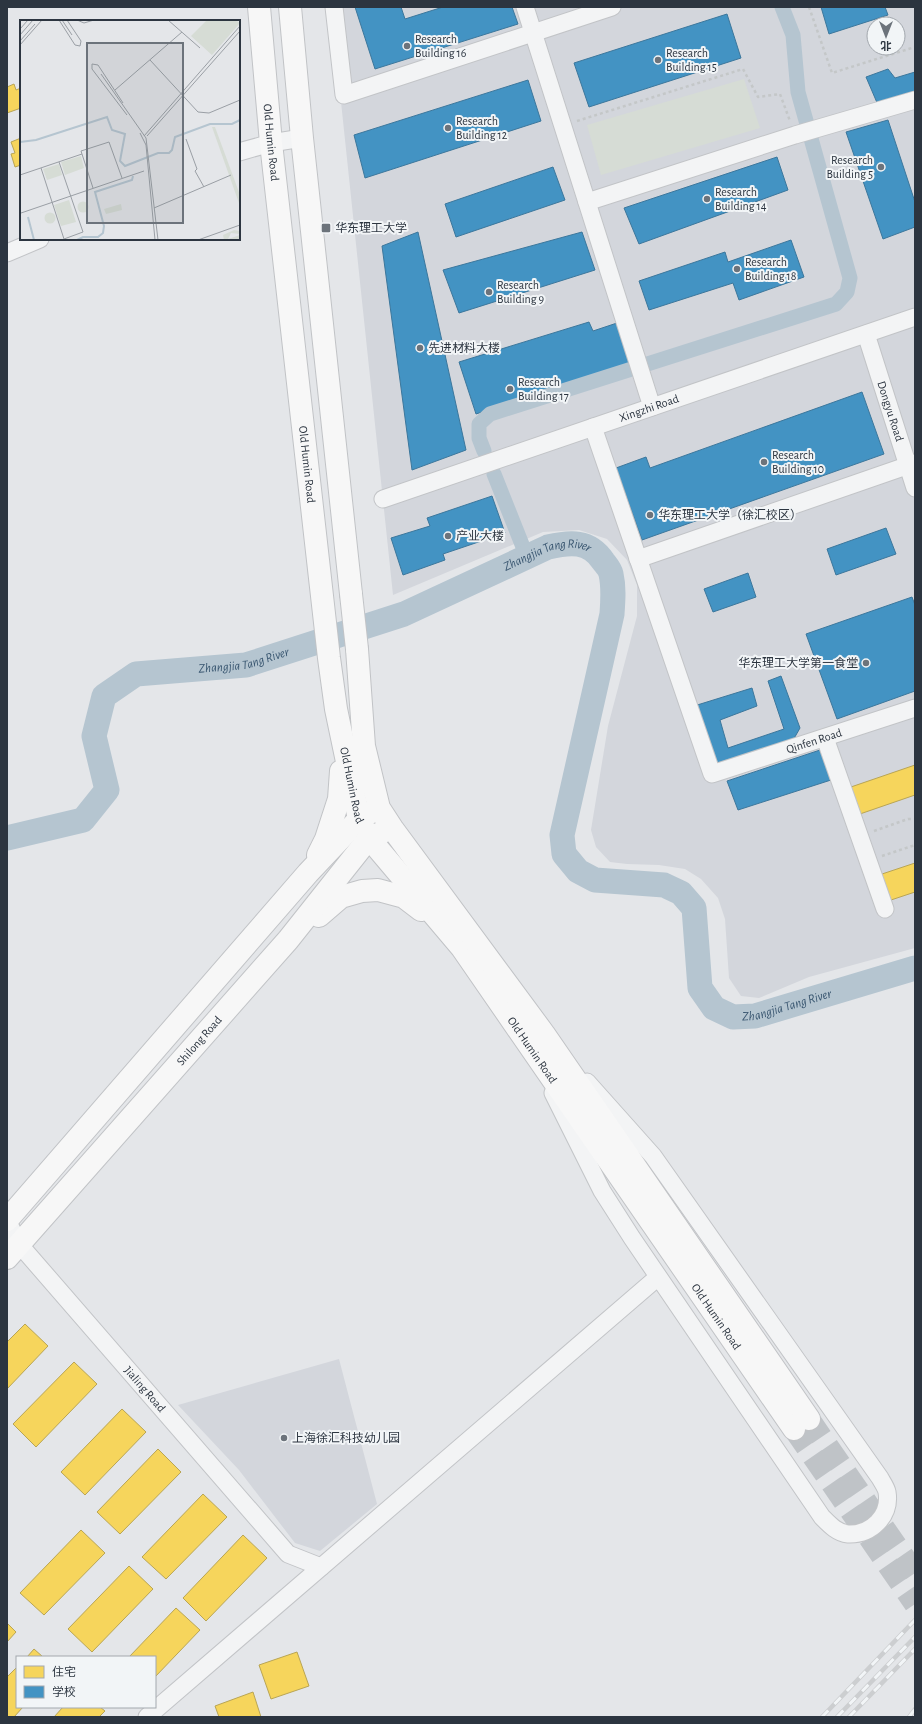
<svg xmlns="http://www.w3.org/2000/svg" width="922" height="1724" viewBox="0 0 922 1724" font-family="'Alegreya Sans','Noto Sans SC',sans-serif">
<rect width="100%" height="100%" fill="#e4e6e9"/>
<path fill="#d3d6dc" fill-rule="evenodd" d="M331 7H915V948L809 977 759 998 741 996 729 978 725 919 718 898 701 879 685 869 659 865 627 864 610 862 596 847 591 830 608 726 637 616V585L627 560 607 539 579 530 543 532 393 595ZM874 24H898V48H874Z
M339 1359 377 1504 320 1551 295 1543 239 1470 178 1405Z"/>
<path fill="#d6dcd5" d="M744 79 760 128 601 175 587 125Z"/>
<path fill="#f6d55c" stroke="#b9a554" d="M14 84 16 90 21 88V108L7 113V87Z
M21 138V165L15 167 11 154 15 153 11 142Z
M915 765V795L857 815 848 788Z
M915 863V892L888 901 879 875Z
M25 1324 48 1346 7 1389V1342Z
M74 1362 97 1384 36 1447 13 1424Z
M122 1409 146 1432 85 1495 61 1472Z
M158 1449 181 1472 120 1534 97 1512Z
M203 1494 227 1517 166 1579 142 1557Z
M81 1530 105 1553 44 1615 20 1593Z
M243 1535 267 1558 206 1621 183 1598Z
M129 1566 153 1589 92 1652 68 1629Z
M176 1608 200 1630 155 1677V1657H129Z
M7 1623 16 1632 7 1642Z
M34 1649 43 1657H27Z
M297 1652 309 1686 271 1699 259 1665Z
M17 1667V1707H23L14 1717H7V1677Z
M253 1692 261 1717H219L215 1706Z
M63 1707H100L105 1711 99 1717H54Z"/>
<path fill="#4393c3" stroke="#3c779c" d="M355 7H401L405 19 443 7H512L518 24 375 69Z
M821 7H885L888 15 829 34Z
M727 14 741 58 589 107 574 63Z
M888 69 895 78 915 72V93L878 105 866 77Z
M528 80 541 121 365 178 354 135Z
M888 120 915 202V227L883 239 846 132Z
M777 157 788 190 639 244 624 208Z
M553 167 565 200 456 237 445 204Z
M418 232 466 450 412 470 382 246Z
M582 232 595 270 459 313 443 270Z
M791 240 804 277 739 300 733 283 649 310 639 281 725 252 728 262Z
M589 322 593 331 617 323 630 363 476 414 459 362Z
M862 392 884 454 642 540 616 468 646 457 650 468Z
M492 496 505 533 443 554 445 560 403 575 391 538 430 526 427 518Z
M886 528 896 554 836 575 827 549Z
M748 573 756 597 713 612 704 589Z
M912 597 915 605V691L837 719 806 634Z
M781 676 800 728 792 742 721 767 713 764 694 706 752 688 757 706 720 720 728 748 784 729 768 681Z
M820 750 831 780 738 810 727 781Z"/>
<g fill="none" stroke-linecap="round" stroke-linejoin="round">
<path stroke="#b5c5d0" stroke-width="15" d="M484 451 479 438V424L490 414 836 304 847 292 850 278 798 92 793 35 782 7
M494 474 527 557"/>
<path stroke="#b5c5d0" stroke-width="25" id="s1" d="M7 838 83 820 107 790 94 736 104 696 136 674 246 665 404 614 548 547C570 542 589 540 603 561 606 565 610 569 611 574 614 587 613 600 612 614L562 835 564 854 578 871 595 880 664 885 681 893 694 908 700 988 714 1008 733 1017 755 1016 915 968"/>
<path stroke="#bfc3c7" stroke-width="22" stroke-dasharray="22 11" stroke-linecap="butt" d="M809 1419 915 1573
M794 1429 915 1604"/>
<defs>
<g id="minor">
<path d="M334 7 344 95 612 7"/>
<path d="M525 7 652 407"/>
<path d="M239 152 271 143 302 138"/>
<path d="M587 202 795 135 915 100"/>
<path d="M7 253 40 239"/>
<path id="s2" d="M866 334 915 488"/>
<path id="s3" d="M593 427 712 774 915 708"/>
<path id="s4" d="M383 499 915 317"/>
<path d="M638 559 915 463"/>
<path d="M825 738 885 909"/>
<path d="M553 1093 602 1191 632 1238 822 1517C829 1524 837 1533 848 1534 871 1535 891 1516 887 1492 886 1487 882 1482 880 1478L653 1156 587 1082"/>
<path id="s5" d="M7 1220 19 1244 288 1554 321 1567"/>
<path d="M147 1717 658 1277"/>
</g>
<g id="major">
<path id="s6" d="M259 7 271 143 329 658 336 709 359 819 369 838 462 948 794 1429"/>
<path d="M290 7 302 138 351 594"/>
<path d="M357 649 364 746 379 808 392 828 544 1034 809 1419"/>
<path d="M318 855 326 839 339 799 341 771"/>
<path d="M319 916 341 897 362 891 378 890 404 897 421 910"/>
<path d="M7 1220 308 873 359 819 371 812"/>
<path id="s7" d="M7 1258 288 940 369 838 381 833"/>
</g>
</defs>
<use href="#minor" stroke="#c2c4c7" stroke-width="19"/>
<use href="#major" stroke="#c1c3c6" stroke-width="24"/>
<path stroke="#c4c7c8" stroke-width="2.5" stroke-dasharray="3 3" stroke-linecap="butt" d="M809 7 832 73 915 47
M577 121 743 69 758 97 780 94 790 121
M874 831 908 819H915
M882 856 915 845"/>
<use href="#minor" stroke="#f3f4f5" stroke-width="17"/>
<use href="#major" stroke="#f7f7f7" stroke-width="22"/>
<defs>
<path id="rail" d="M822 1717 915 1620
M837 1717 915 1637
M849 1717 915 1649
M909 1717 915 1709"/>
</defs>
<use href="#rail" stroke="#ccced0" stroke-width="4.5"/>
<use href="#rail" stroke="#f2f5f7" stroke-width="3" stroke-dasharray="9" stroke-linecap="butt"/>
<defs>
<path id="major-bridge" d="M351 594 357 649"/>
</defs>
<use href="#major-bridge" stroke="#c1c3c6" stroke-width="24" stroke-linecap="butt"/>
<use href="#major-bridge" stroke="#f7f7f7" stroke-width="22"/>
</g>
<g fill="#6c737b" stroke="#f2f5f7" stroke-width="1.5">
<circle cx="407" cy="46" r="4"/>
<circle cx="658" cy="60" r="4"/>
<circle cx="448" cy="128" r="4"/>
<circle cx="881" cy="167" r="4"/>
<circle cx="707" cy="199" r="4"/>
<rect x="321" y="223" width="10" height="10" rx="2"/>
<circle cx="737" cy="269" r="4"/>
<circle cx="489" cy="292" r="4"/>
<circle cx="420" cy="348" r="4"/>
<circle cx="510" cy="389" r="4"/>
<circle cx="764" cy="462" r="4"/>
<circle cx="650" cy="515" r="4"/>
<circle cx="448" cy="536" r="4"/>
<circle cx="866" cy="663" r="4"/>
<circle cx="284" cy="1438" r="4"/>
</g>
<g text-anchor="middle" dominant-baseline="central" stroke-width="4" stroke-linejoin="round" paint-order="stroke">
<g font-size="12" fill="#2c3540" stroke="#f2f5f7" text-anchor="start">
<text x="415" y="39">Research<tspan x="415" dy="14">Building 16</tspan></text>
<text x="666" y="53">Research<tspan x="666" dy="14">Building 15</tspan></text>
<text x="456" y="121">Research<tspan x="456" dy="14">Building 12</tspan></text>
<text x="873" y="160" text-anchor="end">Research<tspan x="873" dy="14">Building 5</tspan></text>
<text x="715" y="192">Research<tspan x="715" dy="14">Building 14</tspan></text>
<text x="335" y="228">华东理工大学</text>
<text x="745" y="262">Research<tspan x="745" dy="14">Building 18</tspan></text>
<text x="497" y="285">Research<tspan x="497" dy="14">Building 9</tspan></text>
<text x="428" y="348">先进材料大楼</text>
<text x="518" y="382">Research<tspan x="518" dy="14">Building 17</tspan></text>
<text x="772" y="455">Research<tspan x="772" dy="14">Building 10</tspan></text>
<text x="658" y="515">华东理工大学（徐汇校区）</text>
<text x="456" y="536">产业大楼</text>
<text x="858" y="663" text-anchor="end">华东理工大学第一食堂</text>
<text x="292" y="1438">上海徐汇科技幼儿园</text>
</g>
<g font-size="12" fill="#2c3540" stroke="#f2f5f7">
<text stroke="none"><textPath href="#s6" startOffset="136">Old Humin Road</textPath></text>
<text stroke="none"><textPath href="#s4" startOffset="281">Xingzhi Road</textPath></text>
<text stroke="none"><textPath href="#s2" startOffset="81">Dongyu Road</textPath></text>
<text stroke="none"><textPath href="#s6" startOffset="460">Old Humin Road</textPath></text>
<text stroke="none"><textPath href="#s3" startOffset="474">Qinfen Road</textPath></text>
<text stroke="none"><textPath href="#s6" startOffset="784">Old Humin Road</textPath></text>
<text stroke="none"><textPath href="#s7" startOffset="290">Shilong Road</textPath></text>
<text stroke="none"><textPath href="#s6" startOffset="1108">Old Humin Road</textPath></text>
<text stroke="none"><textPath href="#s6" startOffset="1432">Old Humin Road</textPath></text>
<text stroke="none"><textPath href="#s5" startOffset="219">Jialing Road</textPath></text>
</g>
<g font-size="13" font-style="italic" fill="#3a5771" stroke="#f2f5f7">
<text stroke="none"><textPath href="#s1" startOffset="685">Zhangjia Tang River</textPath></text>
<text stroke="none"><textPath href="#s1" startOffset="361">Zhangjia Tang River</textPath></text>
<text stroke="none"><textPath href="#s1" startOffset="1380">Zhangjia Tang River</textPath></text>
</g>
</g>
<g transform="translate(20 20)">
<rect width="220" height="220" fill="#e4e6e9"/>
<path d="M187 0H215L220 3 192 35 171 16ZM192 107H195L220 175V186ZM61 136 64 148 45 155 41 142ZM39 144 42 155 27 160 23 149ZM49 180 56 202 41 206 34 185ZM57.5 187a5.5 5.5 0 1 1 11 0a5.5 5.5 0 1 1-11 0ZM101 184 102 190 86 194 84 189ZM24.5 198a5.5 5.5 0 1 1 11 0a5.5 5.5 0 1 1-11 0ZM214 210 220 211V214L211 213 208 219 220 215V220H204L203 215Z" fill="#d6dcd5"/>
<path fill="none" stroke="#b5c5d0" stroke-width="2" d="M0 122 16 120 87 97 92 110 105 114 100 141 105 146 138 133H149L152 130 155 117 190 104H212L220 100M8 197 14 220M57 220 63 217H78L83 213 84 206 75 172 112 160 113 156"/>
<path fill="none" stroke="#9a9fa5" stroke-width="1" d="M39 0 55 25 60 26 61 21 47 0M42 0 52 15M57 0 64 3 74 0M148 0 180 28M0 9 8 0M0 15 13 0M0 21 15 4M0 25 22 0M130 40 178 92 189 93 220 80M81 54 126 118 138 220M95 70 162 12M103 83 78 45 72 44V49L107 95M120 113 126 125 135 220M124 116 220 6M127 116 220 11M166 119 177 149 175 151 184 167M21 148 44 219 63 212 39 142M0 155 62 134M73 168 61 131 89 122 102 158M134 188 211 155M1 193 124 151M178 220 220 205"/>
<path fill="#6c737b" fill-opacity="0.15" stroke="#6c737b" stroke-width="2" d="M67 23H163V203H67Z"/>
<rect width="220" height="220" fill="none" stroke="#2c3540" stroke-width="2"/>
</g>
<rect width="922" height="1724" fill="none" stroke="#2c3540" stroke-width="16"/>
<rect x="16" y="1656" width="140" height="52" fill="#f2f5f7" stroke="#a3a8ae"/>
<rect x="24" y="1666" width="20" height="12" fill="#f6d55c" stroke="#a3a8ae"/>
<text x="52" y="1676" font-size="12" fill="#2c3540">住宅</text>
<rect x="24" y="1686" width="20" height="12" fill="#4393c3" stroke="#a3a8ae"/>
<text x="52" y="1696" font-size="12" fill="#2c3540">学校</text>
<g transform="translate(886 36) rotate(180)"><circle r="19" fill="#f2f5f7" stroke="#a3a8ae"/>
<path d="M0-3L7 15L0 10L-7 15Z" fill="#6c737b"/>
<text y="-6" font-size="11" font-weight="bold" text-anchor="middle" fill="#2c3540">北</text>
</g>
</svg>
